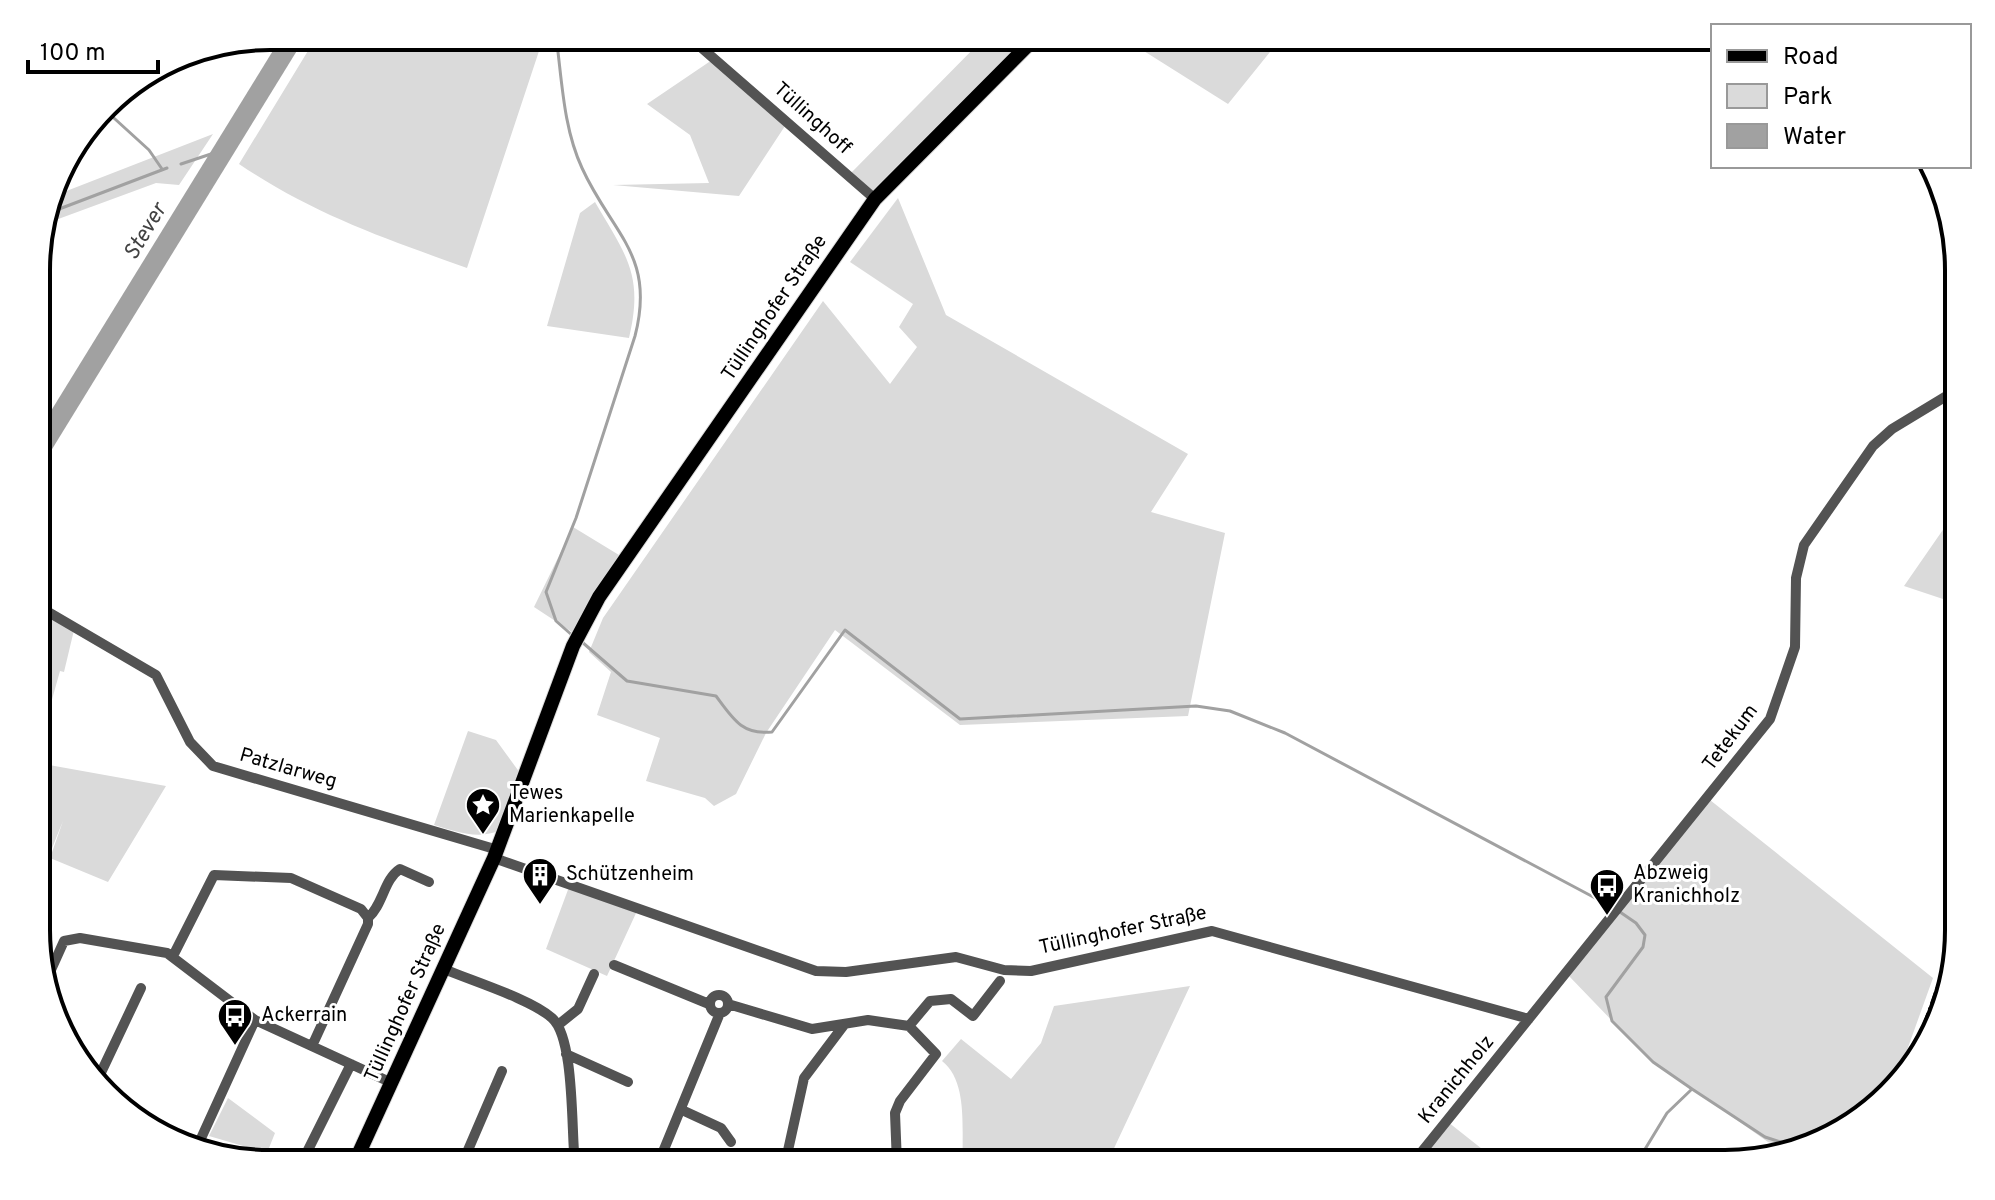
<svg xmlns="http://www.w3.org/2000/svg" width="1995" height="1200" viewBox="0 0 1995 1200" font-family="Overpass,sans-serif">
<rect width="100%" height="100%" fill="#fff"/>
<path fill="#dadada" d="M317 36H538L541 45 467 268C383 238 313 214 239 164Z
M986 36H1035L874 195 850 174Z
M1120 36H1283L1228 104Z
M712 60 785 126 739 196 613 185 709 183 690 135 647 104Z
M213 134 179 185 156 183 42 225 51 197Z
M898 198 946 315 1188 454 1151 512 1225 533 1188 716 960 725 835 630 766 733 736 794 714 806 705 798 646 781 660 738 597 715 611 672 589 652 603 618 823 301 890 384 917 347 899 327 913 304 850 262Z
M595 202C626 255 644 275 629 338L547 326 580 213Z
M1958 508V604L1904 586Z
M573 527 619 555 572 632 534 607Z
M38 610 74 630 64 672 60 671 51 703 38 711Z
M468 731 496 740 520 773 501 830C478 840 457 832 434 825Z
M38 763 166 786 108 882 50 858 63 821 48 858 38 854Z
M1710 800 1933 978 1897 1078 1842 1132 1791 1148 1768 1142 1646 1056 1568 975Z
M569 887 637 911 607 976 546 949Z
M1190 986 1109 1159 1116 1164H963C961 1132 969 1082 942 1061L961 1039 1011 1079 1041 1043 1054 1006Z
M228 1098 275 1133 267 1153 209 1136Z
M1448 1122 1501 1164H1415Z"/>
<path fill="#a1a1a1" d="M282 36H306L38 472V432Z"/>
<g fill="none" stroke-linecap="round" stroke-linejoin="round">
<path stroke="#a1a1a1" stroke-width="3" d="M556 36C562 79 563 127 582 168 612 234 656 255 635 336L576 518 546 592 556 621 573 636
M104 109 149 150 162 169
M181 164 211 154
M46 214 167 168
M582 642 627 681 716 696C733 719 742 735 772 732L845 630 960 719 1196 706 1230 711 1285 733 1614 908
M1620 912 1636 923 1645 935 1643 947 1606 997 1612 1021 1653 1062 1692 1089 1667 1113 1636 1164
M1692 1089 1765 1137 1796 1147"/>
<defs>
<path id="major" d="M354 1164 494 858 573 646 599 597 875 199 1037 36"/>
</defs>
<use href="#major" stroke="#dbdbdb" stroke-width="16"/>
<path stroke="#535353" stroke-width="10" d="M688 36 875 199
M38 606 156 675 190 742 213 766 498 850
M494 858 816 971 846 972 956 957 1004 970 1031 971 1212 931 1529 1019
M368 918C383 905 384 879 400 869L429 882
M173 956 214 875 291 878 361 909 368 918V924L312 1046
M614 965 709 1004
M444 969C472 981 531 999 552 1018 575 1038 571 1132 575 1164
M46 981 64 941 80 938 167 953 255 1020 392 1083
M710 1004a9 9 0 1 1 18 0a9 9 0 1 1-18 0Z
M728 1004 812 1029 868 1020 909 1026 930 1001 951 999 973 1016 1000 981
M558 1025 578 1009 594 974
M566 1054 628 1082
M97 1081 141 988
M682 1110 721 1128 731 1142
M198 1145 255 1020
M265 1157 281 1164
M301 1164 351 1064
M462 1164 502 1071
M658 1164 720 1013
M785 1164 804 1078 844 1025
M897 1164 895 1113 900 1101 936 1054 909 1026
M1412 1164 1770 719 1795 647 1796 578 1804 545 1873 446 1892 429 1958 389"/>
<use href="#major" stroke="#000" stroke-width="14"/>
<path stroke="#000" stroke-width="3" stroke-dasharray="12 4 2 4" stroke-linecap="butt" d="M1909 1066 1959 927"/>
</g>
<defs>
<symbol id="sight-pin" viewBox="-11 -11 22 30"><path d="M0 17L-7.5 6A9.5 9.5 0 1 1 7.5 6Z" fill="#000" stroke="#fff"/><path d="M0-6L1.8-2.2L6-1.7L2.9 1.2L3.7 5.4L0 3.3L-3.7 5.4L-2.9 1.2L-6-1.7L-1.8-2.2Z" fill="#fff"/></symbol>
<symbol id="building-pin" viewBox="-11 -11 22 30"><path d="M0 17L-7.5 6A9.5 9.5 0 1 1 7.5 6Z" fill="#000" stroke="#fff"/><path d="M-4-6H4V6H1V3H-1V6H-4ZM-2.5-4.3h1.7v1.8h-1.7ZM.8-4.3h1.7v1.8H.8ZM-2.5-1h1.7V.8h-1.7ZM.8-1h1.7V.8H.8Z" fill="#fff"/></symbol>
<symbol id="bus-pin" viewBox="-11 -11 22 30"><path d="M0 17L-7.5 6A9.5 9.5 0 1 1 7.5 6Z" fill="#000" stroke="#fff"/><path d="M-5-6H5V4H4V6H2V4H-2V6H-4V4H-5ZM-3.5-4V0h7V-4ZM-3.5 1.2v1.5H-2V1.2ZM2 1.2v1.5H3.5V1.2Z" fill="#fff"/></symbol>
</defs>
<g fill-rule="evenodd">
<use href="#sight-pin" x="463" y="785" width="40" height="54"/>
<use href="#building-pin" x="520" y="855" width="40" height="54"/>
<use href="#bus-pin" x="1587" y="866" width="40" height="54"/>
<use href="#bus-pin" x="215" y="996" width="40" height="54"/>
</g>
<g text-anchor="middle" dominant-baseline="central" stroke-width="6" stroke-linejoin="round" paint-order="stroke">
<g font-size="20" fill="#000" stroke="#fff">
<text transform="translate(812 119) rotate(42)">Tüllinghoff</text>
<text transform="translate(775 308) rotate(-56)">Tüllinghofer Straße</text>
<text transform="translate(1731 738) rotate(-53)">Tetekum</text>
<text transform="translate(288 769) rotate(16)">Patzlarweg</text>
<text transform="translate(1123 931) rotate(-12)">Tüllinghofer Straße</text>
<text transform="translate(406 1003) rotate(-66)">Tüllinghofer Straße</text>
<text transform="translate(1457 1080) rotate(-51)">Kranichholz</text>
</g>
<g font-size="20" fill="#000" stroke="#fff" text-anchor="start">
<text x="509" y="794">Tewes<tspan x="509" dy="23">Marienkapelle</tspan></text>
<text x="1633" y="874">Abzweig<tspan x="1633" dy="23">Kranichholz</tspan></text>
<text x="566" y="875">Schützenheim</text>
<text x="261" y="1016">Ackerrain</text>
</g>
<g font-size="22" font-style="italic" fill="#424242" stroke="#fff">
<text transform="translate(146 232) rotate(-59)">Stever</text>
</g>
</g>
<path d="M0 0H1995V1200H0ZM270 50H1725A220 220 0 0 1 1945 270V930A220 220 0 0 1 1725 1150H270A220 220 0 0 1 50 930V270A220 220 0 0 1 270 50Z" fill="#fff" fill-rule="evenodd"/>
<path fill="none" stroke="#000" stroke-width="4" d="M270 50H1725A220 220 0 0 1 1945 270V930A220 220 0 0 1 1725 1150H270A220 220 0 0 1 50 930V270A220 220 0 0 1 270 50Z"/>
<rect x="1711" y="24" width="260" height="144" fill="#ffffff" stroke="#999999" stroke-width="2"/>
<rect x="1727" y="50" width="40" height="12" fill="#000000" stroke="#999999" stroke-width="2"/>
<text x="1783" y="64" font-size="24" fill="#000000">Road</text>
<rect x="1727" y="84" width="40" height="24" fill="#dadada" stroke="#999999" stroke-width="2"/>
<text x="1783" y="104" font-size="24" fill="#000000">Park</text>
<rect x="1727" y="124" width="40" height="24" fill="#a1a1a1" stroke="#999999" stroke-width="2"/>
<text x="1783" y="144" font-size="24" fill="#000000">Water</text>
<path d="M28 60v12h130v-12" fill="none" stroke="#000000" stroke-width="4"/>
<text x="40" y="60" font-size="24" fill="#000000" stroke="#ffffff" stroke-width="6" paint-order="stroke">100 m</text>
</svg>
